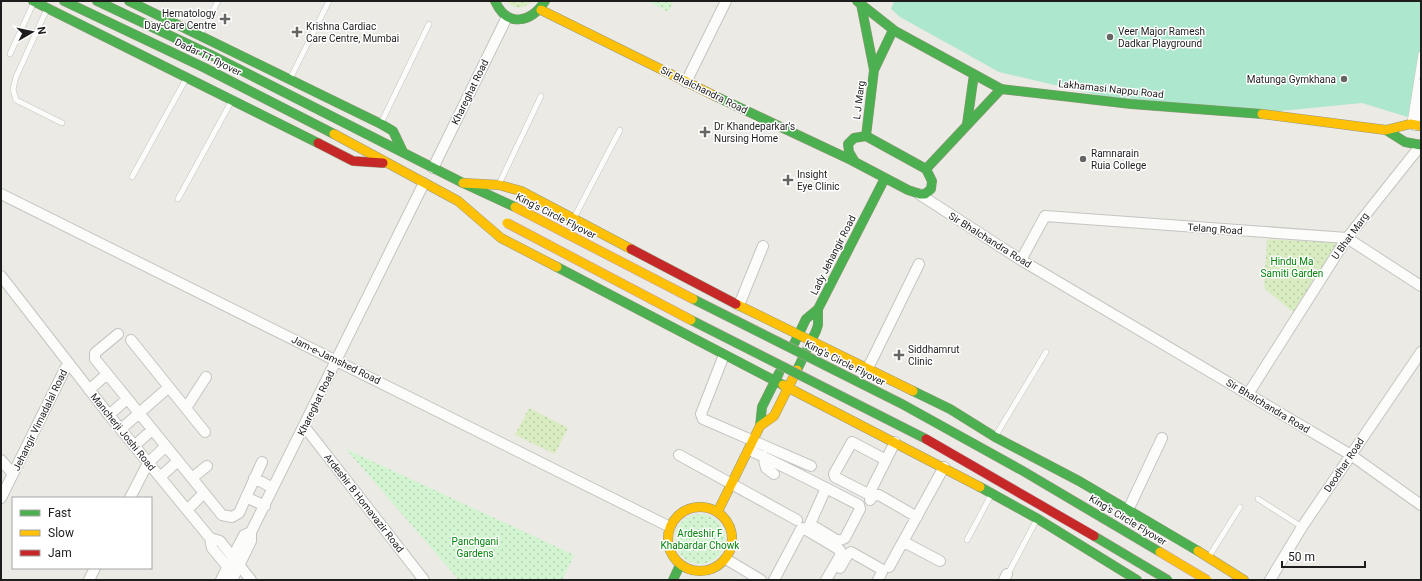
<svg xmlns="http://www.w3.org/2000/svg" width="1422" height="581" viewBox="0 0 1422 581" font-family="Roboto,sans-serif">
<defs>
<pattern id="park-dots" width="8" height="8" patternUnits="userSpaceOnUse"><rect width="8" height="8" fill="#d2f4d0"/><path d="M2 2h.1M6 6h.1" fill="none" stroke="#b4d1b2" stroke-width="1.8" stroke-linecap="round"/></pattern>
<pattern id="garden-dots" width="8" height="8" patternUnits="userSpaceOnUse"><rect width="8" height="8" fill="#d9ecc1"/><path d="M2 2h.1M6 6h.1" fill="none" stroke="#bacaa5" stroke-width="1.8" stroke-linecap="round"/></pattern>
</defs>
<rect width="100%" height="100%" fill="#eceae5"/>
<path fill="url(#park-dots)" d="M648 1H674L668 12Z
M346 449 574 555 562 580H459Z
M675 539a25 25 0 1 1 50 0a25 25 0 1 1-50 0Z"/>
<path fill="url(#garden-dots)" d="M507 1H531C524 10 513 10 507 1Z
M1267 239 1339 243 1293 312 1264 288Z
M529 408 568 428 555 454 515 435Z"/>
<path fill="#ade7cd" d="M894 1H1421V55L1411 118 1362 103 1261 113 1132 103 999 72 900 17 891 9Z"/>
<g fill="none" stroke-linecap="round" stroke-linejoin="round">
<defs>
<path id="lane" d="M46 11 16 77 13 89 16 100 62 123
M201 33 218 1
M10 54 33 4
M291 77 329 1
M382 121 429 24
M1410 123 1421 54
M132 177 186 79
M500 182 541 96
M178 199 231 102
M575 216 620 130
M996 435 1046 352
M1258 499 1302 527
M967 540 990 497
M1210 555 1240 507
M1010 570 1036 521"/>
<path id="street" d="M686 82 726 1
M1415 125 1421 85
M433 168 507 17
M1 194 670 527
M919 194 1021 260 1351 455 1421 505
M1021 260 1045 216 1347 238 1421 286
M1 276 109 415 210 538 220 541 251 580
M739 305 763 246
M118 334 95 353V359L222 515 232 517 239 513 262 462
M131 340 205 432
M724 355 701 414 703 419 811 466
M868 368 919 264
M89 390 107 374
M1248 394 1347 238 1421 145
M186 408 206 377
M109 415 127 399
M304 426 424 580
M121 429 169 387
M134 446 152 430
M749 450C786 467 822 486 859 505L860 509 845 538 838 541 810 524 826 488
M679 455 797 520
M763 456 766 468 774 474
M1 460 13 474
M886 460 852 442 834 474 835 477 868 494 870 492 895 442
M160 477 178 461
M192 478 207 466
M254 478 273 488
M246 497 265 506
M1 498 68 363
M130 498 148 463 166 446
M870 500 872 496 879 495 917 517
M187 510 204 493
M1128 510 1162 438
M210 538 212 548 231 571
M904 542 940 561
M726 559 761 580
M889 567 944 467
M840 568 848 554 851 552 881 569 882 572 878 580
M89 580 95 568
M221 580 244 535 251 532
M232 580 251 541V532L424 183
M774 580 801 529 803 528 840 550V556L826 580
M1004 580 1007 574
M1270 580 1302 527 1421 352"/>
<path id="fast" d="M33 1 318 143
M64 1 205 68 334 134
M97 1 211 55 463 183 515 207
M129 1 381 124 393 131 403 152
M495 1C507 28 531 23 545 1
M857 1 895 31 1001 89 1131 104 1262 114
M861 4 874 70
M715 96 851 160 908 190 920 194H925L931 189 932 181 926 169 866 136 854 138 848 144 849 152 855 162
M967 124 974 74
M1386 130 1405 142 1421 145
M866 136 874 70 893 30
M926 169 1001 89
M557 267 783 385
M794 344 806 319 818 309
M797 370 816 331 818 325V309L885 178
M913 391 950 409 995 437 1079 481 1198 551
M760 426 762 407 779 373
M980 487 1038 519 1137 580
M673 580 680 565"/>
<path id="slow" d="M541 10 715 96
M1262 114 1386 130 1410 124 1421 126
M334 134 458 201 501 238 557 267
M463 183 499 185 521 191 631 249
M736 304 913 391
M783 385 980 487
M668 539a32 32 0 1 1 64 0a32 32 0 1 1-64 0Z
M718 511 760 426 774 416 797 370
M1198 551 1244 580"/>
<path id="jam" d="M318 143 353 161 383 163
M631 249 736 304"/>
</defs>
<use href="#lane" stroke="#c4c4c1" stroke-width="6"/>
<use href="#street" stroke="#c4c4c1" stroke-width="12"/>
<use href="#fast" stroke="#95967c" stroke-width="10"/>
<use href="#slow" stroke="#95967c" stroke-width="10"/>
<use href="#jam" stroke="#95967c" stroke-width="10"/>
<use href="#lane" stroke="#fcfcfb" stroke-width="5"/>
<use href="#street" stroke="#fcfcfb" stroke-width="10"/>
<use href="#fast" stroke="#4caf50" stroke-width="9"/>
<use href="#slow" stroke="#ffc107" stroke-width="9"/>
<use href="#jam" stroke="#c62828" stroke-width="9"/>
<defs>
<path id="fast-bridge" d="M693 299 902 404 1023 471 1160 552
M691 320 926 439
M1094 536 1168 580"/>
<path id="slow-bridge" d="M515 207 693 299
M507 223 691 320
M1160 552 1207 580"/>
<path id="jam-bridge" d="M926 439 1094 536"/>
</defs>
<use href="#fast-bridge" stroke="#c39ba7" stroke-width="10" stroke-linecap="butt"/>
<use href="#slow-bridge" stroke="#c39ba7" stroke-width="10" stroke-linecap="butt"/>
<use href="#jam-bridge" stroke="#c39ba7" stroke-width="10" stroke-linecap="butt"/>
<use href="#fast-bridge" stroke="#4caf50" stroke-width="9"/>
<use href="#slow-bridge" stroke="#ffc107" stroke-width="9"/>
<use href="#jam-bridge" stroke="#c62828" stroke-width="9"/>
</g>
<g fill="#656563" stroke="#fff" stroke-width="1.5">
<path d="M223 13h4v4h4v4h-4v4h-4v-4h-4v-4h4z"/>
<path d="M295 26h4v4h4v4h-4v4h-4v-4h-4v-4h4z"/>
<circle cx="1110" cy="37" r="4"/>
<circle cx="1344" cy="79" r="4"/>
<path d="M703 126h4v4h4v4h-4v4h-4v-4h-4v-4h4z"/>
<circle cx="1083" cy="159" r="4"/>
<path d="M786 174h4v4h4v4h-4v4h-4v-4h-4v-4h4z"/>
<path d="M897 349h4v4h4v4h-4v4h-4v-4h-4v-4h4z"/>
</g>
<g text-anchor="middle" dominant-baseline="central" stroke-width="3" stroke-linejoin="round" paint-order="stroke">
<g font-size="10" fill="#1d1d1d" stroke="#fff" text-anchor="start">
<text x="216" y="13" text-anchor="end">Hematology<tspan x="216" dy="12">Day-Care Centre</tspan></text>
<text x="306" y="26">Krishna Cardiac<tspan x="306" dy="12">Care Centre, Mumbai</tspan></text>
<text x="1118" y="31">Veer Major Ramesh<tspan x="1118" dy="12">Dadkar Playground</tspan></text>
<text x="1336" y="79" text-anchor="end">Matunga Gymkhana</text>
<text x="714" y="126">Dr Khandeparkar's<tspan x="714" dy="12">Nursing Home</tspan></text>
<text x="1091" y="153">Ramnarain<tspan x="1091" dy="12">Ruia College</tspan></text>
<text x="797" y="174">Insight<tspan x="797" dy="12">Eye Clinic</tspan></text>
<text x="908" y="349">Siddhamrut<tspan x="908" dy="12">Clinic</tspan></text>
</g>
<g font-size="10" fill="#1d1d1d" stroke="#fff">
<text transform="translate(208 57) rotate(26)">Dadar TT flyover</text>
<text transform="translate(1111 89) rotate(6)">Lakhamasi Nappu Road</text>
<text transform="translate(704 90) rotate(26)">Sir Bhalchandra Road</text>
<text transform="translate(470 92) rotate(-64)">Khareghat Road</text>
<text transform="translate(859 100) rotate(-83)">L J Marg</text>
<text transform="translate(556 216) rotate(27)">King's Circle Flyover</text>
<text transform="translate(1215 229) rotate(4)">Telang Road</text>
<text transform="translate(1350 236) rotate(-54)">U Bhat Marg</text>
<text transform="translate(990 240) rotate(32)">Sir Bhalchandra Road</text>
<text transform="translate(833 255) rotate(-63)">Lady Jehangir Road</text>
<text transform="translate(336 360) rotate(26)">Jam-e-Jamshed Road</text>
<text transform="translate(845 363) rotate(27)">King's Circle Flyover</text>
<text transform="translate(316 403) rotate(-64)">Khareghat Road</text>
<text transform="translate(1268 406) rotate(31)">Sir Bhalchandra Road</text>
<text transform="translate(40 420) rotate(-64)">Jehangir Vimadalal Road</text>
<text transform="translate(123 432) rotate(51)">Mancherji Joshi Road</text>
<text transform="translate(1344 465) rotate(-56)">Deodhar Road</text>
<text transform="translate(364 503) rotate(52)">Ardeshir B Homavazir Road</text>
<text transform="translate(1128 520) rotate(31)">King's Circle Flyover</text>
</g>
<g font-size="10" fill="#04830b" stroke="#fff">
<text x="1292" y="261">Hindu Ma<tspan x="1292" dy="12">Samiti Garden</tspan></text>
<text x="700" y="533">Ardeshir F<tspan x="700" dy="12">Khabardar Chowk</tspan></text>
<text x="475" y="541">Panchgani<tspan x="475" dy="12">Gardens</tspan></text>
</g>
</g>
<rect width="1422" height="581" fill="none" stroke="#1d1d1d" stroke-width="4"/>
<rect x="12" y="497" width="140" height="72" fill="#ffffff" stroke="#a5a5a5"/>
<rect x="20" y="510" width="20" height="6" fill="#4caf50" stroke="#a5a5a5"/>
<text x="48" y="517" font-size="12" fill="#1d1d1d">Fast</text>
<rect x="20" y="530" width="20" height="6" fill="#ffc107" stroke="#a5a5a5"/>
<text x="48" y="537" font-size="12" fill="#1d1d1d">Slow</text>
<rect x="20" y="550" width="20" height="6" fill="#c62828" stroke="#a5a5a5"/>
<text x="48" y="557" font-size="12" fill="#1d1d1d">Jam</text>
<g transform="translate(32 32) rotate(81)" stroke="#ffffff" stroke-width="3" paint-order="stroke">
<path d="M0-3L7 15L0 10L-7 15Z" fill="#1d1d1d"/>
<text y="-6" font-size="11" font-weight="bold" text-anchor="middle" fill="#1d1d1d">N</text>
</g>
<path d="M1282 561v6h83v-6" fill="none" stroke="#1d1d1d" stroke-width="2"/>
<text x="1288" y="561" font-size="12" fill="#1d1d1d" stroke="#ffffff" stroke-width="3" paint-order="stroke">50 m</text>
</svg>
